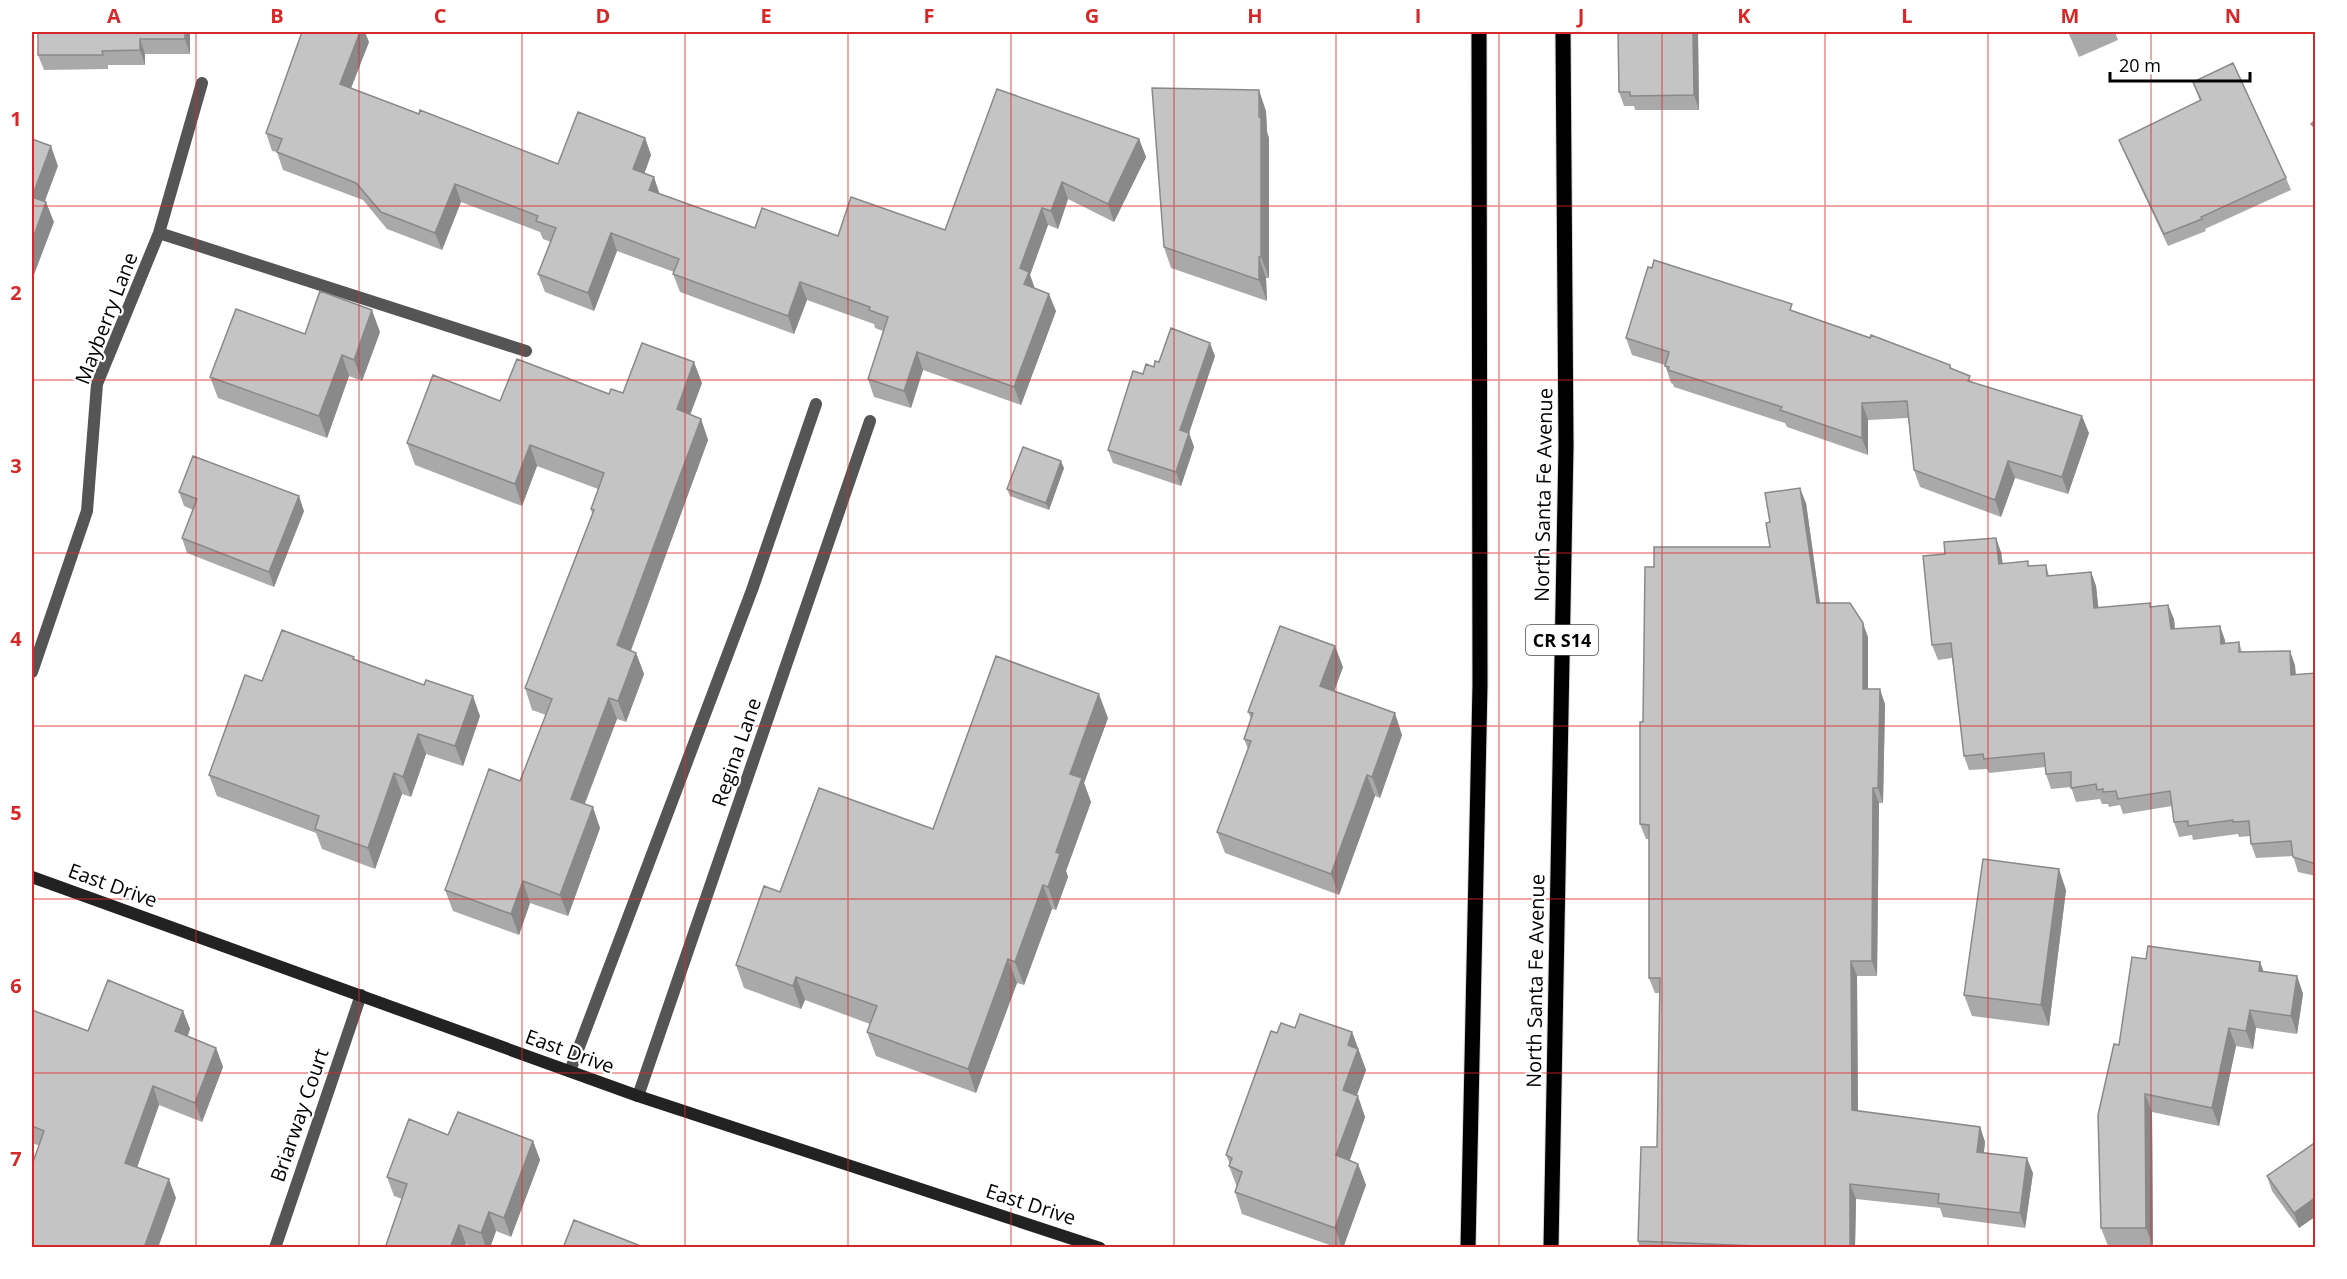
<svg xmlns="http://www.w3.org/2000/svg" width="2347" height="1279" viewBox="0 0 2347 1279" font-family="'Open Sans',sans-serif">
<rect width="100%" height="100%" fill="#fff"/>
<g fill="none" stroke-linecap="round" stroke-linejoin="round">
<defs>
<path id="primary" d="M1468 1248 1480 685 1479 32
M1551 1248 1566 446 1563 32"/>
</defs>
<use href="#primary" stroke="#dbdbdb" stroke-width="17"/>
<path stroke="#555" stroke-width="12" d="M159 233 526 351
M32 672 87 511 97 384 159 233 202 83
M570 1071 752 590 816 404
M638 1096 870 421
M275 1248 361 995"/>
<path stroke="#222" stroke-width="12" d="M32 877 638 1096 1100 1248"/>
<use href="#primary" stroke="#000" stroke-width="15"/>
</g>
<path fill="#a9a9a9" d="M190 32V54H145V65H108V69L44 70 38 55Z
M1698 32 1699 110H1635L1634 106H1624L1619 92Z
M2068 32H2115L2118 40 2079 57Z
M369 42 351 88 419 114 558 164 645 138 651 155 644 173 660 195 755 228 838 236 945 230 1139 139 1146 157 1114 222 1068 199 1058 229 1048 225 1030 275 1035 289 1056 311 1021 405 923 370 911 408 874 397 868 379 883 331 875 328 874 324 807 300 794 334 680 292 673 274 674 272 617 251 594 311 545 292 538 274 551 242 543 239 540 232 461 202 442 250 387 229 363 200 283 170 277 152 272 151 266 133Z
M2193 82 2286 178 2291 190 2205 229 2206 231 2168 246 2124 152 2119 140 2200 101Z
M1266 111 1267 132 1269 138V278H1266L1267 301 1171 268 1164 247Z
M2316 119V132L2311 124Z
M1794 311 1950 365 1952 369 1973 382 2089 433 2068 494 2015 478 2001 517 1920 487 1914 470 1908 418 1868 420V455L1787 427 1785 423 1674 387 1673 384 1671 383 1665 365 1632 355 1626 338Z
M380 332 362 381 349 376 327 438 218 398 210 377 305 334Z
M1215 356 1189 433 1194 447 1181 486 1113 463 1108 450 1143 374 1159 362Z
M702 383 690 415 701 419 708 440 630 651 636 653 644 674 626 722 617 719 585 804 600 828 568 916 530 903 519 935 453 911 445 890 520 781 546 715 532 710 525 688 592 514 591 509 598 489 537 466 522 506 415 465 407 443 500 401 623 393Z
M1064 468 1049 510 1010 496 1007 489Z
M179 492 304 511 274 587 187 553 182 538 193 510 184 506Z
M1806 503 1820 603 1868 637V689L1885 704 1883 803H1879L1877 976H1857L1858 1111 1980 1127 1985 1142 1984 1153 2033 1173 2025 1228 1943 1217 1940 1208 1856 1199 1855 1248H1640L1638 1241 1657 1147 1660 993H1655L1649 978V839H1646L1640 824 1643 722 1654 567 1770 547V522Z
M2001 552 2003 564 2030 566 2046 565 2049 576 2091 572 2096 586 2098 607 2151 606 2174 619 2175 629 2225 640V643L2239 642 2242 652 2295 665 2296 675 2316 673V876L2298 872 2293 856 2256 858 2251 844 2250 836 2239 837 2238 834 2193 840 2192 835 2179 837 2174 822 2172 806 2123 814 2120 805 2109 807 2108 804H2102L2100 799 2076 802 2071 787 2051 789 2046 774 2045 767 1989 773 1987 769 1969 770 1964 756 1952 658 1938 660 1932 645 1945 554Z
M354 657 355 660 480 716 463 766 426 754 411 797 402 794 375 869 322 849 316 833 217 796 209 775Z
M1343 667 1334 691 1402 735 1380 798 1375 796 1339 895 1225 853 1217 832 1248 749 1244 739 1251 719 1248 712Z
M1108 718 1084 783 1091 802 1066 871 1068 877 1056 910 1052 909 1024 985 1017 983 976 1093 876 1056 867 1032 870 1024 805 1000 801 1009 744 988 736 965 780 892 933 829Z
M2066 890 2049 1026 1972 1016 1964 995Z
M2263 971 2297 976 2303 994 2297 1034 2256 1028 2253 1049 2236 1046 2219 1126 2152 1112 2153 1246H2108L2101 1228 2119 1045Z
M32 1010 88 1031 183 1011 190 1029 188 1036 216 1048 223 1067 202 1122 159 1105 137 1167 176 1198 32 1143Z
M1295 1028 1352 1032 1366 1070 1357 1095 1365 1117 1350 1160 1358 1164 1366 1185 1343 1248H1338L1242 1214 1235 1192 1237 1187 1229 1166 1230 1164 1226 1155 1277 1033Z
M448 1135 533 1141 540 1160 511 1237 496 1231 490 1248H475L466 1244 402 1199 394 1196 387 1177Z
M2316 1142V1216L2299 1228 2272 1191 2267 1176Z"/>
<path fill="#898989" d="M185 32H190V54L185 39Z
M360 32H365L369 42 346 101 340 84Z
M1693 32H1698L1699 110 1694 95Z
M140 39 145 54V65L140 50Z
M1259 90 1266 111 1267 132 1269 138V278L1261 257Z
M645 138 651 155 640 186 633 169Z
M1139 139 1146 157 1114 222 1108 204Z
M51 146 58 166 39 217 32 197Z
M654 177 660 195 649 190Z
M1062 182 1068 199 1058 229 1051 211Z
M455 184 461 202 442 250 435 233Z
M46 202 54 222 32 280V241Z
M1042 208 1048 225 1030 275 1035 289 1024 284 1020 268Z
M611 233 617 251 594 311 588 293Z
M1259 257 1266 278 1267 301 1259 280Z
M800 282 807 300 794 334 788 316Z
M1049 294 1056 311 1021 405 1014 387Z
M372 310 380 332 362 381 354 360Z
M1210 343 1215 356 1189 433 1194 447 1181 486 1176 472 1180 430Z
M917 352 923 370 911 408 904 391Z
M342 355 349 376 327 438 319 416Z
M694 362 702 383 684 431 677 409Z
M1862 403 1868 420V455L1862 438Z
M2082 416 2089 433 2068 494 2062 477Z
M701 419 708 440 625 667 617 645Z
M530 445 537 466 522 506 515 484Z
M1061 461 1064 468 1049 510 1046 503Z
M2008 461 2015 478 2001 517 1995 500Z
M1800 488 1806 503 1822 618 1817 603Z
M299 496 304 511 274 587 269 572Z
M1996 538 2001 552 2004 578 1999 564Z
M2091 572 2096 586 2100 622 2094 608Z
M2168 605 2174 619 2176 644 2171 629Z
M1863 623 1868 637V703L1863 689Z
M2220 626 2225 640 2226 658 2221 644Z
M1335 646 1343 667 1328 708 1320 686Z
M2290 651 2295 665 2296 690 2291 675Z
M636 653 644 674 626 722 618 701Z
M1880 689 1885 704 1883 803 1878 788Z
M1099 694 1108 718 1084 783 1091 802 1066 871 1068 877 1056 910 1048 887 1056 852 1070 774Z
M473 696 480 716 463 766 455 746Z
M609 698 617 719 578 820 571 799Z
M1395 713 1402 735 1380 798 1372 777Z
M418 734 426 754 411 797 403 777Z
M394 773 402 794 375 869 368 848Z
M1367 775 1375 796 1339 895 1331 874Z
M1873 788 1879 803 1877 976 1872 961Z
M593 807 600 828 568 916 560 895Z
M2059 869 2066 890 2049 1026 2041 1005Z
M523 881 530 903 519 935 511 914Z
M1043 885 1052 909 1024 985 1015 962Z
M1008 959 1017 983 976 1093 968 1069Z
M1851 961 1857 976 1858 1125 1852 1110Z
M2260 962 2267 980 2259 971Z
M2297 976 2303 994 2297 1034 2291 1016Z
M796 977 805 1000 801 1009 793 986Z
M2250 1010 2256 1028 2253 1049 2246 1031Z
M183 1011 190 1029 182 1050 175 1031Z
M2229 1028 2236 1046 2219 1126 2212 1108Z
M1352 1032 1366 1070 1351 1111 1343 1090 1348 1045Z
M216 1048 223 1067 202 1122 195 1103Z
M153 1086 159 1105 132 1182 125 1163Z
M2145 1094 2152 1112 2153 1246 2146 1228Z
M1358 1096 1365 1117 1344 1176 1336 1155Z
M1980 1127 1985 1142 1982 1167 1977 1152Z
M533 1141 540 1160 511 1237 504 1218Z
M2027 1158 2033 1173 2025 1228 2020 1213Z
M1358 1164 1366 1185 1343 1248H1342L1335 1228Z
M169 1179 176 1198 158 1248H144Z
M1850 1184 1856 1199 1855 1248H1850Z
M2316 1197V1216L2299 1228 2294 1213Z
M489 1212 496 1231 490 1248H486L481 1233Z
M459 1225 466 1244 464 1248H450Z"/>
<path fill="#c4c4c4" stroke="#898989" stroke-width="1.5" d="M38 32H185V39H140V50L102 51 103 55H38Z
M302 32H360L340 84 419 114 420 110 558 164 578 112 645 138 633 169 654 177 649 190 755 228 762 208 838 236 851 197 945 230 997 89 1139 139 1108 204 1062 182 1051 211 1042 208 1020 268 1029 272 1024 284 1049 294 1014 387 917 352 904 391 868 379 888 317 869 310 870 307 800 282 788 316 673 274 679 259 611 233 588 293 538 274 556 228 536 221 538 216 455 184 435 233 381 212 356 183 277 152 282 139 266 133Z
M1618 32H1693L1694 95 1630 96V92H1619Z
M2233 63 2286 178 2201 217 2202 219 2164 234 2119 140 2201 100 2193 82Z
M1152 88 1259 90V117H1261V257H1259V280L1164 247Z
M2316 119V127L2311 124Z
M32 139 51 146 32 197 46 202 32 241Z
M1654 260 1792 304 1790 310 1870 338 1871 335 1950 365V368L1970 376 1968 381 2082 416 2062 477 2008 461 1995 500 1914 470 1907 401 1862 403V438L1780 410 1782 407 1668 370 1669 367 1665 366 1669 352 1626 338 1648 267 1652 268Z
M320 291 372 310 354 360 342 355 319 416 210 377 236 309 305 334Z
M1171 328 1210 343 1180 430 1189 433 1176 472 1108 450 1133 371 1143 374 1146 364 1154 367 1155 361 1159 362Z
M642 343 694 362 677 409 701 419 617 645 636 653 618 701 609 698 571 799 593 807 560 895 523 881 511 914 445 890 489 769 520 781 552 699 525 688 594 510 591 509 604 473 530 445 515 484 407 443 433 375 500 401 517 359 609 394 611 389 623 393Z
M1023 447 1061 461 1046 503 1007 489Z
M193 456 299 496 269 572 182 538 197 499 179 492Z
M1800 488 1817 603H1850L1863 623V689H1880L1878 788H1873L1872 961H1851L1852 1110 1980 1127 1977 1152 2027 1158 2020 1213 1938 1203 1939 1194 1850 1184V1248H1804L1638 1241 1641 1147H1657L1660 978H1649V825L1640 824V722H1643L1645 567H1654V547H1770L1766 523 1770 522 1765 493Z
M1996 538 1999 564 2028 561V566L2046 565 2047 576 2091 572 2094 608 2150 603V607L2168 605 2171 629 2220 626 2221 644 2239 642V652L2290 651 2291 675 2316 673V864L2293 857 2291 841 2251 844 2249 821 2233 822V820L2188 826V821L2174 822 2170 791 2118 799 2116 791 2103 792V789L2097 790 2096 784 2071 788V772L2046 774 2044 753 1984 759 1983 754 1964 756 1951 643 1932 645 1923 556 1945 554 1944 542Z
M1280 626 1335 646 1320 686 1395 713 1372 777 1367 775 1331 874 1217 832 1251 741 1244 739 1253 713 1248 712Z
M282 630 354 657 353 659 424 685 426 680 473 696 455 746 418 734 403 777 394 773 368 848 315 829 319 816 209 775 245 675 262 681Z
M996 656 1099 694 1070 774 1082 778 1056 852 1060 854 1048 887 1043 885 1015 962 1008 959 968 1069 867 1032 877 1006 796 977 793 986 736 965 764 886 780 892 819 788 933 829Z
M1983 859 2059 869 2041 1005 1964 995Z
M2148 946 2260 962 2259 971 2297 976 2291 1016 2250 1010 2246 1031 2229 1028 2212 1108 2145 1094 2146 1228H2101L2098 1115 2114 1044 2119 1045 2132 957 2146 959Z
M108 980 183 1011 175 1031 216 1048 195 1103 153 1086 125 1163 169 1179 144 1248H32V1165L44 1131 32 1126V1010L88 1031Z
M1300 1014 1352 1032 1348 1045 1358 1049 1343 1090 1358 1096 1336 1155 1358 1164 1335 1228 1235 1192 1242 1172 1229 1166 1232 1158 1226 1155 1271 1031 1277 1033 1281 1023 1295 1028Z
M458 1112 533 1141 504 1218 489 1212 481 1233 459 1225 450 1248H385L407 1184 387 1177 409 1119 448 1135Z
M2316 1142V1197L2294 1213 2267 1176Z
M574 1220 646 1248H563Z"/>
<path fill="none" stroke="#d62828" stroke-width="1.5" stroke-opacity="0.55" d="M196 32V1248M359 32V1248M522 32V1248M685 32V1248M848 32V1248M1011 32V1248M1174 32V1248M1336 32V1248M1499 32V1248M1662 32V1248M1825 32V1248M1988 32V1248M2151 32V1248M32 206H2316M32 380H2316M32 553H2316M32 726H2316M32 899H2316M32 1073H2316"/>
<g text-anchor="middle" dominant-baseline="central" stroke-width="4.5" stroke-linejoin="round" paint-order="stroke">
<rect fill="#fff" stroke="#4c4c4c" stroke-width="1.5" x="1526" y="625" width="72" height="30" rx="4.5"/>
<g font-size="18" font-weight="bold" fill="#000">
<text x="1562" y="640">CR S14</text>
</g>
<g font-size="20" fill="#000" stroke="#fff">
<text transform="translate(106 318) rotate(-69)">Mayberry Lane</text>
<text transform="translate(1543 495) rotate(-89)">North Santa Fe Avenue</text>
<text transform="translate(736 752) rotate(-71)">Regina Lane</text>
<text transform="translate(113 885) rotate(20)">East Drive</text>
<text transform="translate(1535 981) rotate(-89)">North Santa Fe Avenue</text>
<text transform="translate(570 1051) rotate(20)">East Drive</text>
<text transform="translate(299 1115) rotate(-71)">Briarway Court</text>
<text transform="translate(1031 1204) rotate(18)">East Drive</text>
</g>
</g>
<rect width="2347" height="1279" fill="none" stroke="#ffffff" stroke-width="66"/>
<path d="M2110 72v9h140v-9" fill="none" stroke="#000000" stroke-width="3"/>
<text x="2119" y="72" font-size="18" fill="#000000" stroke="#ffffff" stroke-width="4.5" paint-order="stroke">20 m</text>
<rect x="33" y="33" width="2281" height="1213" fill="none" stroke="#d62828" stroke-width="2"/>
<g font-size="20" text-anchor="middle" font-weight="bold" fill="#d62828">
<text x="114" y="23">A</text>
<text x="277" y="23">B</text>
<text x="440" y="23">C</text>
<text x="603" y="23">D</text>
<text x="766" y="23">E</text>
<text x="929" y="23">F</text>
<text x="1092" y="23">G</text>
<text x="1255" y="23">H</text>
<text x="1418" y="23">I</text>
<text x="1581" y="23">J</text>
<text x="1744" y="23">K</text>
<text x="1907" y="23">L</text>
<text x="2070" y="23">M</text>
<text x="2233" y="23">N</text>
<text x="16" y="126">1</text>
<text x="16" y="300">2</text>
<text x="16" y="473">3</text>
<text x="16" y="646">4</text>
<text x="16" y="820">5</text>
<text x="16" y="993">6</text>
<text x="16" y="1166">7</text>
</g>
</svg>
